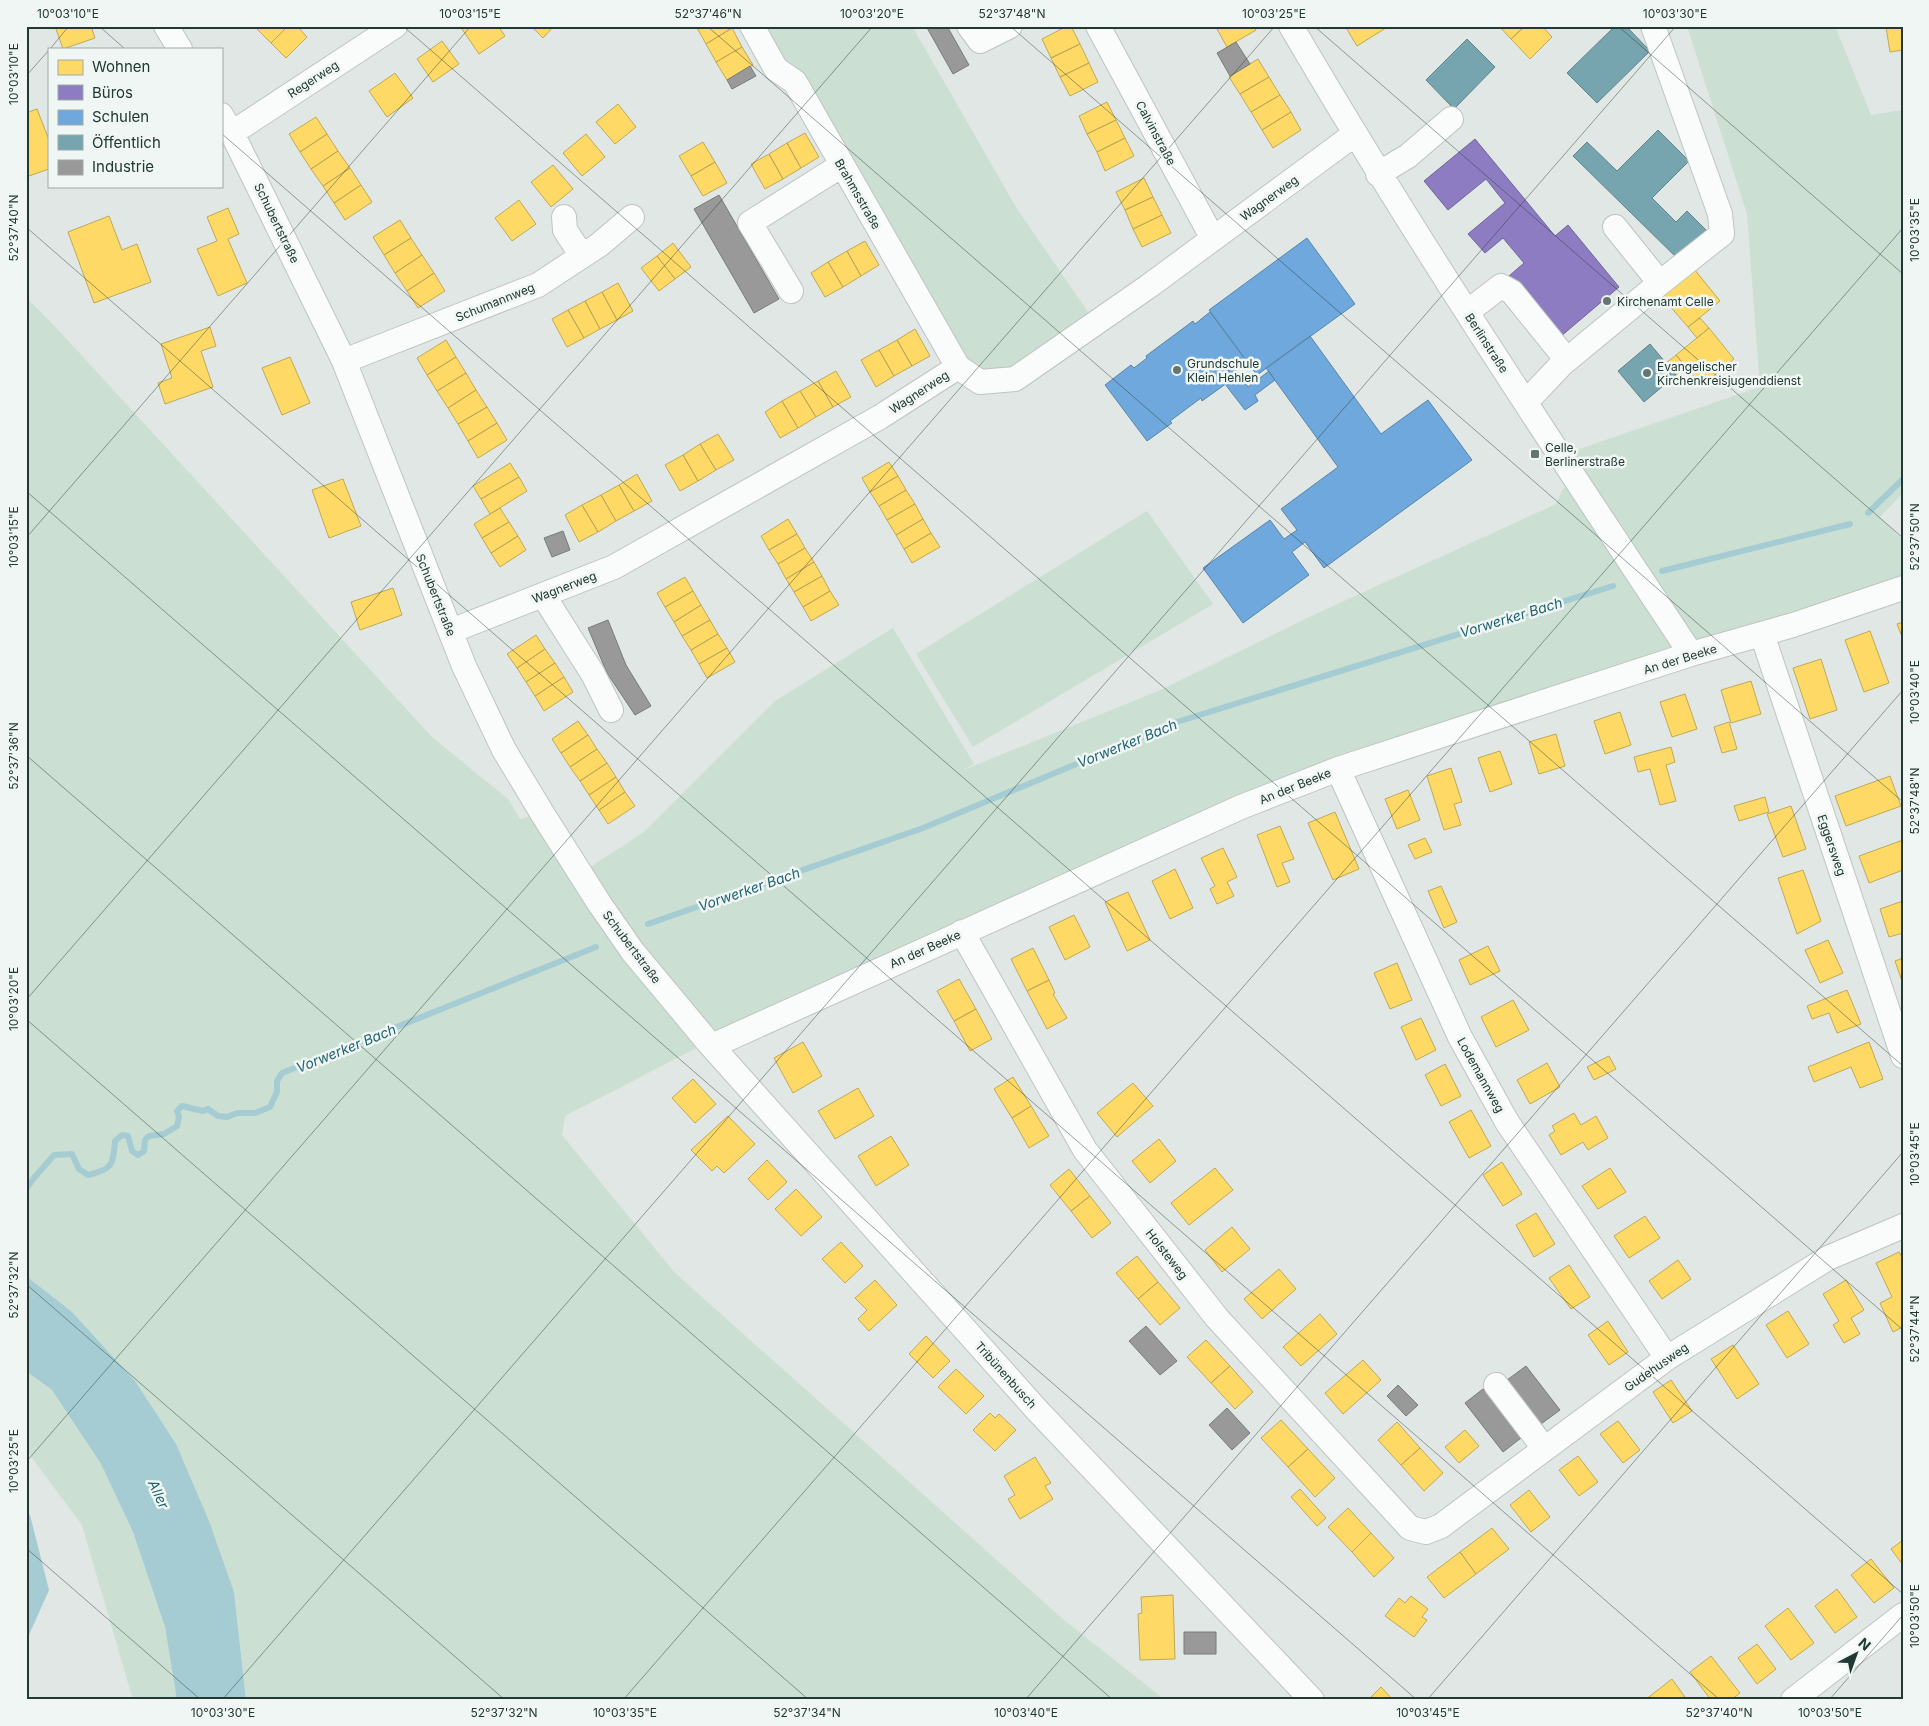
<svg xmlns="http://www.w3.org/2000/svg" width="1929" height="1726" viewBox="0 0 1929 1726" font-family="Inter,sans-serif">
<rect width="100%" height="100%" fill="#e1e7e4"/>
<path fill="#cbdfd2" d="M752 26H912L1017 209 1095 322 1015 379 980 382Z
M1687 26H1835L1871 115 1903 110V493L1880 517 1903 540V588L1208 824 932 932 708 1042 565 1116 562 1135 675 1273 1064 1620 1165 1700H246L234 1592 71 1311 26 1276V297L61 333 432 737 508 799 520 819 542 813 581 873 644 832 775 701 893 628 974 764 961 771 1163 689 1307 618 1556 504 1563 489 1576 479 1559 456 1760 387 1747 214Z
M1147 511 1213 604 973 747 916 654Z
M26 1371 52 1390 101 1464 133 1532 165 1627 177 1700H133L82 1525 26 1450Z"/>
<path fill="#a5ccd2" d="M26 1276 71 1311 135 1381 176 1444 209 1521 234 1592 246 1700H177L165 1627 133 1532 101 1464 52 1390 26 1371Z
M26 1510 30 1515 49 1590 29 1635H26Z"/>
<path fill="#ffd966" stroke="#bda957" d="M55 26H91L95 38 63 49Z
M258 26H288L271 43 256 28Z
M288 26H297L307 37 286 58 271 43Z
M466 26H498L505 36 479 54 462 29Z
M531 26H554L543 38Z
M696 26H731L732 28 706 44Z
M1067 26H1071L1080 44 1051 58 1042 39Z
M1222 26H1254L1256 30 1227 47 1217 29Z
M1345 26H1389L1357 46Z
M1499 26H1525L1511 39Z
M1525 26H1542L1552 37 1530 59 1511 39Z
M1903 26V50L1890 52 1886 27Z
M732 28 742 47 716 62 706 44Z
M442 41 459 64 433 82 417 59Z
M1080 44 1089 63 1060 77 1051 58Z
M742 47 753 65 727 80 716 62Z
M1258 59 1269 77 1240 94 1229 77Z
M1089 63 1098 82 1070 96 1060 77Z
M395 73 413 98 387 117 369 91Z
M1269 77 1280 95 1251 112 1240 94Z
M1280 95 1291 112 1262 130 1251 112Z
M1107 102 1116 120 1087 134 1079 116Z
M618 104 636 127 615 144 596 122Z
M37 109 49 140V169L26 177V113Z
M1291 112 1301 130 1273 148 1262 130Z
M316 117 327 134 300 152 289 134Z
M1116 120 1125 138 1097 152 1087 134Z
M805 133 819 157 801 168 787 143Z
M327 134 338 151 311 169 300 152Z
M586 134 605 157 582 176 563 153Z
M1125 138 1134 156 1105 171 1097 152Z
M703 142 715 162 691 176 679 156Z
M787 143 801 168 783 179 769 154Z
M338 151 350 168 323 186 311 169Z
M769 154 783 179 765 189 751 164Z
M715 162 727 183 703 196 691 176Z
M553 165 573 189 551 207 531 182Z
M350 168 361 185 334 203 323 186Z
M1144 178 1153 197 1125 210 1116 192Z
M361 185 372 202 345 220 334 203Z
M1153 197 1162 215 1133 229 1125 210Z
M519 200 536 224 512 241 495 218Z
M228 208 239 234 228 239 247 283 218 296 197 249 217 241 207 217Z
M1162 215 1171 233 1142 247 1133 229Z
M109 216 122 250 137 244 151 282 94 303 68 232Z
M400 220 411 238 384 255 373 237Z
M411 238 422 255 395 273 384 255Z
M865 241 879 265 861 276 847 251Z
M673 243 691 267 675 279 657 256Z
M847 251 861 276 843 287 828 262Z
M422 255 434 273 407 291 395 273Z
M657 256 675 279 659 291 641 268Z
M828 262 843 287 825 297 811 273Z
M1694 269 1720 301 1688 327 1662 297Z
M434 273 445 291 418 308 407 291Z
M618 283 633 311 617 320 602 292Z
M602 292 617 320 600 329 585 301Z
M585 301 600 329 584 338 568 310Z
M568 310 584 338 567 347 552 319Z
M1700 318 1709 328 1697 338 1688 327Z
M210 327 216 346 201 351 213 387 165 404 158 383 172 378 161 344Z
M1709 328 1734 359 1702 386 1676 355Z
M915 329 930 356 912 366 897 340Z
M446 340 456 357 427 375 417 358Z
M897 340 912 366 894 376 879 350Z
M879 350 894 376 876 387 861 360Z
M1676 355 1686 367 1676 375 1666 363Z
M290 357 310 403 282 415 262 368Z
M456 357 466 373 437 391 427 375Z
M836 371 851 397 833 407 818 381Z
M466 373 476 390 448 408 437 391Z
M818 381 833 407 816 417 800 391Z
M476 390 487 407 458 424 448 408Z
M800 391 816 417 798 428 782 401Z
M782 401 798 428 780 438 765 412Z
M487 407 497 423 468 441 458 424Z
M497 423 507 440 478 458 468 441Z
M718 434 734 460 716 470 700 444Z
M700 444 716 470 698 481 683 455Z
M683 455 698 481 680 491 665 465Z
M889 462 898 476 870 492 862 478Z
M510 463 519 477 481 499 473 486Z
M637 474 652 501 634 511 619 485Z
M898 476 906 490 879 506 870 492Z
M519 477 527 491 490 514 481 499Z
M343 479 361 526 329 538 312 490Z
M619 485 634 511 616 521 601 495Z
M906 490 915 504 887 520 879 506Z
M601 495 616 521 598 532 582 505Z
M915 504 923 519 896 535 887 520Z
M582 505 598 532 579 542 565 515Z
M500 508 509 522 482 538 474 524Z
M788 519 797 534 769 550 761 536Z
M923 519 931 533 904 549 896 535Z
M509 522 518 536 491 553 482 538Z
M931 533 940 547 912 563 904 549Z
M797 534 805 548 778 564 769 550Z
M518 536 526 550 500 567 491 553Z
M805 548 814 562 786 579 778 564Z
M814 562 822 576 794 592 786 579Z
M822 576 830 591 803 607 794 592Z
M685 577 693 591 665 607 657 593Z
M393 588 402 615 360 630 351 602Z
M693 591 701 605 674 622 665 607Z
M830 591 839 605 811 621 803 607Z
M701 605 710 620 682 636 674 622Z
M710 620 718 634 691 650 682 636Z
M1903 622V639L1897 624Z
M1870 631 1889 683 1864 692 1845 640Z
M718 634 727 648 699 664 691 650Z
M536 635 545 649 517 668 507 654Z
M727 648 735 662 707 678 699 664Z
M545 649 555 663 526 682 517 668Z
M1821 659 1837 710 1810 719 1793 668Z
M555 663 564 677 535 696 526 682Z
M564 677 573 692 544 711 535 696Z
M1751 681 1761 714 1731 723 1721 690Z
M1685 694 1697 729 1672 737 1660 702Z
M1620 712 1631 745 1605 754 1594 721Z
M578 721 588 735 561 753 552 739Z
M1729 722 1737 749 1722 753 1714 727Z
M1556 734 1565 766 1539 774 1529 742Z
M588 735 597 749 570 767 561 753Z
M1671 747 1675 762 1666 765 1676 801 1660 805 1650 769 1638 772 1634 757Z
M597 749 607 763 580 781 570 767Z
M1500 751 1512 784 1490 792 1478 758Z
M607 763 616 777 589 795 580 781Z
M1451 768 1462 802 1454 804 1461 825 1444 830 1427 776Z
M1890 776 1901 806 1846 826 1835 796Z
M616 777 625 792 599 810 589 795Z
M1408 790 1420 820 1397 829 1385 799Z
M625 792 635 806 608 824 599 810Z
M1765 797 1769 812 1739 821 1734 806Z
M1791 806 1806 849 1783 857 1767 814Z
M1335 812 1359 869 1333 880 1308 823Z
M1280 826 1294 859 1282 863 1290 882 1277 887 1257 835Z
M1425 838 1432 852 1415 859 1408 845Z
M1903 840V870L1869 883 1859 856Z
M1223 848 1237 877 1227 882 1234 896 1217 904 1210 889 1215 886 1201 858Z
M1175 869 1193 908 1170 919 1152 881Z
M1803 870 1821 921 1797 934 1778 878Z
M1441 886 1457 922 1444 928 1428 891Z
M1128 892 1150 940 1127 951 1105 902Z
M1903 901V933L1889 937 1880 909Z
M1074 915 1090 947 1065 960 1049 927Z
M1828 940 1843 973 1820 983 1805 950Z
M1488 946 1500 971 1470 985 1459 960Z
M1033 948 1049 980 1027 991 1011 959Z
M1903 958V984L1895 961Z
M1397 963 1412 1000 1390 1009 1374 973Z
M959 979 976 1009 954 1021 937 991Z
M1049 980 1055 993 1053 994 1067 1018 1047 1029 1027 991Z
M1847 990 1861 1024 1837 1033 1829 1013 1812 1019 1807 1006Z
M1513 1000 1529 1030 1496 1047 1481 1017Z
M976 1009 992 1039 970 1051 954 1021Z
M1421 1018 1436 1050 1416 1060 1401 1027Z
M803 1042 822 1076 793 1093 774 1058Z
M1869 1042 1883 1079 1860 1088 1851 1067 1814 1082 1808 1067Z
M1609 1056 1616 1069 1594 1080 1587 1067Z
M1547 1063 1560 1087 1530 1104 1517 1080Z
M1445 1064 1461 1096 1441 1106 1425 1075Z
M1013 1077 1031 1106 1012 1118 994 1089Z
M693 1079 716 1104 695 1123 672 1098Z
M1133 1083 1153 1106 1117 1137 1097 1113Z
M858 1088 874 1116 835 1139 818 1111Z
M1031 1106 1049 1136 1029 1148 1012 1118Z
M1471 1110 1491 1146 1469 1158 1449 1122Z
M1574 1113 1581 1125 1596 1116 1608 1138 1588 1150 1583 1142 1561 1155 1549 1135 1555 1131 1552 1126Z
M728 1116 755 1144 724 1173 717 1166 712 1171 691 1150Z
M891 1136 909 1165 876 1186 858 1156Z
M1159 1139 1176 1161 1150 1183 1132 1161Z
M767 1160 787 1182 768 1200 748 1179Z
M1502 1162 1522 1194 1503 1206 1483 1175Z
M1215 1168 1233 1190 1189 1225 1171 1203Z
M1610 1168 1626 1192 1598 1209 1582 1186Z
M1069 1169 1090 1196 1071 1211 1050 1185Z
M796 1189 822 1217 801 1236 775 1209Z
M1090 1196 1111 1223 1092 1238 1071 1211Z
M1536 1213 1555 1244 1534 1257 1516 1225Z
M1645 1216 1660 1238 1629 1258 1614 1236Z
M1232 1227 1250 1249 1222 1272 1205 1250Z
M841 1242 863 1266 845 1283 822 1259Z
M1899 1252 1903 1259V1327L1893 1332 1880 1303 1892 1297 1876 1263Z
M1137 1256 1158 1282 1138 1299 1116 1273Z
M1678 1260 1691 1279 1662 1299 1649 1281Z
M1569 1265 1590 1297 1571 1309 1549 1278Z
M1279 1269 1296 1289 1262 1319 1244 1299Z
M875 1280 897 1305 869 1331 858 1319 867 1310 855 1298Z
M1846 1280 1864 1310 1851 1318 1860 1334 1844 1343 1833 1325 1839 1321 1823 1294Z
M1158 1282 1180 1308 1160 1325 1138 1299Z
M1788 1311 1809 1344 1787 1358 1766 1325Z
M1320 1314 1337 1334 1301 1366 1283 1347Z
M1608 1321 1628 1352 1609 1365 1588 1335Z
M926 1336 950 1361 933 1378 909 1354Z
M1206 1340 1230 1366 1211 1383 1187 1357Z
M1733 1345 1759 1384 1737 1399 1711 1359Z
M1363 1360 1381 1380 1343 1414 1325 1393Z
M1230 1366 1253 1392 1235 1409 1211 1383Z
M956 1369 984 1396 966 1414 938 1387Z
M1671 1380 1692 1411 1673 1423 1653 1392Z
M990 1413 995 1418 999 1414 1016 1430 995 1451 973 1430Z
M1281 1420 1308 1449 1288 1467 1261 1438Z
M1618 1421 1640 1450 1623 1463 1600 1434Z
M1397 1422 1420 1448 1401 1465 1378 1440Z
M1465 1430 1479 1446 1459 1463 1445 1447Z
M1420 1448 1443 1473 1424 1491 1401 1465Z
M1308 1449 1335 1478 1315 1497 1288 1467Z
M1578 1456 1598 1482 1579 1496 1559 1470Z
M1035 1457 1051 1483 1045 1486 1053 1499 1020 1519 1008 1499 1015 1495 1004 1476Z
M1300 1489 1326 1518 1317 1526 1291 1497Z
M1529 1490 1550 1517 1531 1532 1510 1505Z
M1348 1508 1371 1533 1352 1552 1328 1527Z
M1492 1528 1509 1549 1476 1574 1460 1552Z
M1371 1533 1394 1558 1374 1577 1352 1552Z
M1903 1540V1565L1891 1549Z
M1460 1552 1476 1574 1444 1598 1427 1577Z
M1871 1559 1894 1588 1874 1603 1851 1575Z
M1837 1589 1857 1617 1835 1633 1815 1606Z
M1173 1595 1175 1659 1140 1660 1138 1614 1142 1613 1141 1597Z
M1411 1596 1428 1609 1422 1617 1427 1620 1414 1637 1385 1616 1399 1598 1405 1603Z
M1788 1608 1814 1643 1791 1660 1765 1626Z
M1757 1644 1776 1669 1757 1684 1738 1658Z
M1711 1656 1740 1693 1731 1700H1711L1690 1672Z
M1672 1679 1687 1700H1645Z
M1381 1687 1393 1700H1368Z"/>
<path fill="#8e7cc3" stroke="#6e6898" d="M1475 139 1555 236 1568 225 1619 287 1560 337 1509 276 1524 263 1503 238 1485 253 1468 234 1505 203 1486 179 1448 210 1424 181Z"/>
<path fill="#6fa8dc" stroke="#5886a9" d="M1307 238 1355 304 1257 375 1209 310Z
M1210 312 1245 359 1222 376 1227 383 1202 401 1201 398 1170 421 1172 423 1147 441 1105 385 1131 365 1134 368 1147 358 1146 356 1193 321 1195 324Z
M1310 336 1381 434 1428 400 1472 460 1324 568 1305 542 1292 552 1309 575 1243 623 1203 568 1270 520 1284 539 1297 530 1281 509 1338 467 1266 368Z
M1234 367 1248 387 1269 371 1275 380 1255 395 1258 401 1245 410 1225 384 1227 383 1222 376Z"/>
<path fill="#76a5af" stroke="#5d848a" d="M1615 26H1626L1650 51 1597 103 1567 73Z
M1467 39 1495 67 1454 109 1426 80Z
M1658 130 1689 161 1652 198 1676 222 1687 211 1708 232 1680 261 1573 156 1587 142 1617 171Z
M1650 344 1676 375 1644 402 1618 371Z"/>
<path fill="#999" stroke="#757c7a" d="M926 26H947L969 65 953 74Z
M1236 42 1250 64 1230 76 1217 53Z
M750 66 756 76 732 89 727 80Z
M719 195 779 299 754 313 694 209Z
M563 531 570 550 552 557 544 538Z
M608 620 626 665 651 706 635 715 607 673 588 628Z
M1146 1326 1177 1361 1160 1375 1129 1341Z
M1526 1366 1560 1410 1541 1424 1507 1380Z
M1398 1385 1418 1405 1406 1416 1387 1396Z
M1483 1389 1521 1438 1503 1452 1465 1403Z
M1227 1408 1250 1433 1232 1450 1209 1425Z
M1184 1632H1216V1654H1184Z"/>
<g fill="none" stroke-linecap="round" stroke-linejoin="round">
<path stroke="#a5ccd2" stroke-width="6" d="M1868 513 1903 479
M1662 571 1850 524
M648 924 923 828 1177 722 1613 586
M26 1189 34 1178 54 1155 72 1154 79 1169 88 1175C113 1169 113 1165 115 1141L122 1135 128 1136 132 1151 138 1155 144 1151 145 1140 149 1136 164 1134 177 1126 179 1117 177 1111 182 1106 203 1111 208 1109 218 1116 227 1117 237 1113H255L270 1107 277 1092V1081L282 1073 596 947"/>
<defs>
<path id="minor" d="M166 26 180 49
M752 26 776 69 795 82 958 367
M969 26 980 41 1010 26
M1098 26 1213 239
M1291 26C1416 240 1554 447 1691 654
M1653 26 1720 214 1722 234 1660 283
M221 115 232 133 344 361 464 666 504 750 542 813 599 903 633 952 708 1042 1036 1409 1312 1700
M232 133 395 26
M1378 174 1408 156 1451 119
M564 217 565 230 582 256
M791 291 750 223 842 165
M1467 312 1501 286 1512 292 1567 360
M344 361 538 285 599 245 632 217
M1526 402 1562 364 1660 283 1615 227
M543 595 593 674 611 710
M451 631 614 567 880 417 958 367 980 382 1015 379 1149 286 1355 134
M1762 634 1903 1056
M1338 769 1460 1037 1507 1122 1667 1358
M962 932 1085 1150 1217 1318 1410 1528 1426 1532 1441 1526 1667 1358 1828 1258 1903 1226
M712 1046 1241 807 1338 769 1691 654 1793 625 1903 588
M1496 1385 1544 1448
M1793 1700 1903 1615"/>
</defs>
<use href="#minor" stroke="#bec4c1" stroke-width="26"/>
<use href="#minor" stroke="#fafbfb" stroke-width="24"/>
</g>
<path fill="none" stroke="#223833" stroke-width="1" stroke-opacity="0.45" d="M99 26 125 49M403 26 1903 1330M707 26 1903 1066M1010 26 1903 802M1314 26 1903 538M1618 26 1903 274M50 49 69 26M26 76 49 50M221 133 1903 1594M26 227 1720 1700M26 491 1417 1700M26 538 471 26M26 755 1113 1700M26 1000 873 26M26 1019 809 1700M26 1284 505 1700M26 1462 1275 26M26 1548 201 1700M222 1700 1676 26M623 1700 1903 228M1025 1700 1903 690M1427 1700 1903 1152M1829 1700 1903 1615"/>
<g fill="#657571" stroke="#eff6f3" stroke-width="2">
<circle cx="1607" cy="301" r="5"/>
<circle cx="1177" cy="370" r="5"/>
<circle cx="1647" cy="373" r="5"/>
<rect x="1530" y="449" width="10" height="10" rx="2.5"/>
</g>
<g text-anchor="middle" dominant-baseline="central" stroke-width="5" stroke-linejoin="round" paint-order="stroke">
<g font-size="12" fill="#223833" stroke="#eff6f3">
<text transform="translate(313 79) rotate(-33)">Regerweg</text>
<text transform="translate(1156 133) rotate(62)">Calvinstraße</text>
<text transform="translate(858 194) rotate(60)">Brahmsstraße</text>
<text transform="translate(1269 198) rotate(-36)">Wagnerweg</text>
<text transform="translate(277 223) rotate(64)">Schubertstraße</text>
<text transform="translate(495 302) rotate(-22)">Schumannweg</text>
<text transform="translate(1487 343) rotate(57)">Berlinstraße</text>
<text transform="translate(919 392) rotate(-33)">Wagnerweg</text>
<text transform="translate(564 587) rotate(-21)">Wagnerweg</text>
<text transform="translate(436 595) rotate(68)">Schubertstraße</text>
<text transform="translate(1680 659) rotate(-17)">An der Beeke</text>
<text transform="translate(1295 786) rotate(-22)">An der Beeke</text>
<text transform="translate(1832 845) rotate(71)">Eggersweg</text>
<text transform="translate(632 947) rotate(53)">Schubertstraße</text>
<text transform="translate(925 949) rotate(-24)">An der Beeke</text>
<text transform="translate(1481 1075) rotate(61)">Lodemannweg</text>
<text transform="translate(1167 1254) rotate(52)">Holsteweg</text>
<text transform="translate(1656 1367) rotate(-35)">Gudehusweg</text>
<text transform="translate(1006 1375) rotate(48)">Tribünenbusch</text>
</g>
<g font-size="12" fill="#223833" stroke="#eff6f3" text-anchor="start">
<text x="1617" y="301">Kirchenamt Celle</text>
<text x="1187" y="363">Grundschule<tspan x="1187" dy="14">Klein Hehlen</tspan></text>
<text x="1657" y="366">Evangelischer<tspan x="1657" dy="14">Kirchenkreisjugenddienst</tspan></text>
<text x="1545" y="447">Celle,<tspan x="1545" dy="14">Berlinerstraße</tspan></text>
</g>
<g font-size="14" font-style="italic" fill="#206170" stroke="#eff6f3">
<text transform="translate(1511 617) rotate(-17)">Vorwerker Bach</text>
<text transform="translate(1127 743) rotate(-22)">Vorwerker Bach</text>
<text transform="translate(749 889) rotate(-19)">Vorwerker Bach</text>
<text transform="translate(346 1048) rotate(-22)">Vorwerker Bach</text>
<text transform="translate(159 1494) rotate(65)">Aller</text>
</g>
</g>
<rect width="1929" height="1726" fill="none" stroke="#eff6f3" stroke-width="55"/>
<rect x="48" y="48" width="175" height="140" fill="#eff6f3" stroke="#9daaa6"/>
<rect x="58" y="60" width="25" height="15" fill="#ffd966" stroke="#9daaa6"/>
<text x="92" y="72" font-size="15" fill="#223833">Wohnen</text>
<rect x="58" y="85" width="25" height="15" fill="#8e7cc3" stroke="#9daaa6"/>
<text x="92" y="98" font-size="15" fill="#223833">Büros</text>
<rect x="58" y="110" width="25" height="15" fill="#6fa8dc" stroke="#9daaa6"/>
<text x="92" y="122" font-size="15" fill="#223833">Schulen</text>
<rect x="58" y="135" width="25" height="15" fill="#76a5af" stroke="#9daaa6"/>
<text x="92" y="148" font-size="15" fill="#223833">Öffentlich</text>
<rect x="58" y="160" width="25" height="15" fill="#999999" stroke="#9daaa6"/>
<text x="92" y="172" font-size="15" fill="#223833">Industrie</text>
<g transform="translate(1856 1654) rotate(41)" stroke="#eff6f3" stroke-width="4" paint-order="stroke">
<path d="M0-4L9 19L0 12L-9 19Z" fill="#223833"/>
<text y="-8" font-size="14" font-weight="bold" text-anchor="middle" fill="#223833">N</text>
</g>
<rect x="28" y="28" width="1874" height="1670" fill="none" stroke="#223833" stroke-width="2"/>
<g font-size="12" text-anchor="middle" fill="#223833">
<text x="68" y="18">10°03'10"E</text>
<text x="470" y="18">10°03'15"E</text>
<text x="708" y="18">52°37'46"N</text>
<text x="872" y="18">10°03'20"E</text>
<text x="1012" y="18">52°37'48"N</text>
<text x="1274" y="18">10°03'25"E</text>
<text x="1675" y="18">10°03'30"E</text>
<text transform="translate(14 74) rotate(-90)" y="4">10°03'10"E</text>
<text transform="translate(14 228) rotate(-90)" y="4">52°37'40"N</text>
<text transform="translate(1915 230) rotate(-90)" y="4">10°03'35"E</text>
<text transform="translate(14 537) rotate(-90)" y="4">10°03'15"E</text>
<text transform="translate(1915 537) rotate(-90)" y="4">52°37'50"N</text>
<text transform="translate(1915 692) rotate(-90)" y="4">10°03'40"E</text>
<text transform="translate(14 756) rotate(-90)" y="4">52°37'36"N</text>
<text transform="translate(1915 801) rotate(-90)" y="4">52°37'48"N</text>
<text transform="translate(14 999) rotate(-90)" y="4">10°03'20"E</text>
<text transform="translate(1915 1154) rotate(-90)" y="4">10°03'45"E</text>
<text transform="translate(14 1285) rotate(-90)" y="4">52°37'32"N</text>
<text transform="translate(1915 1329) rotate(-90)" y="4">52°37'44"N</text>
<text transform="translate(14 1461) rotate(-90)" y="4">10°03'25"E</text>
<text transform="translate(1915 1616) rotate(-90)" y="4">10°03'50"E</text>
<text x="223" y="1717">10°03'30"E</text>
<text x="504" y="1717">52°37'32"N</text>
<text x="625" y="1717">10°03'35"E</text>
<text x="807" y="1717">52°37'34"N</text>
<text x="1026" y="1717">10°03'40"E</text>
<text x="1428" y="1717">10°03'45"E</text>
<text x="1719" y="1717">52°37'40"N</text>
<text x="1830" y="1717">10°03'50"E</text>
</g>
</svg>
